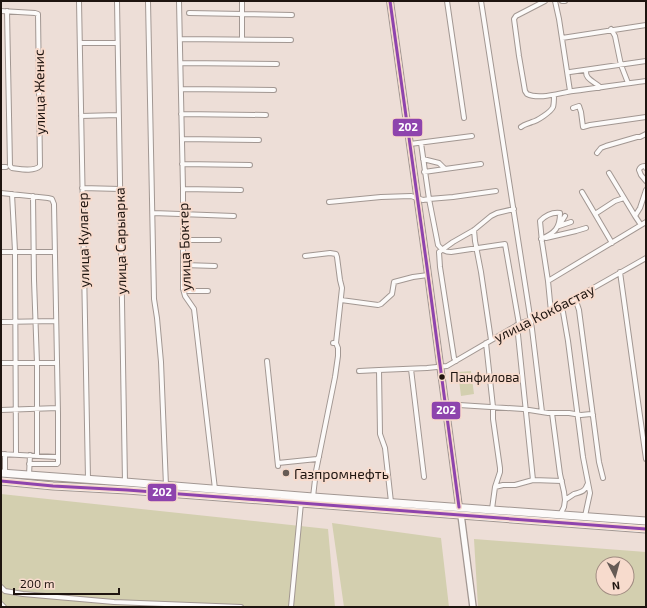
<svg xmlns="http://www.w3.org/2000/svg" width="647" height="608" viewBox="0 0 647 608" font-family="'Exo 2',sans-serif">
<rect width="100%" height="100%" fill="#edded7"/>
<path fill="#d3cfaf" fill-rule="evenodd" d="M471 371 474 394 461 396 458 372Z
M1 494 328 529 335 607H1Z
M332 523 441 538 449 607H344Z
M474 539 646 552V607H478ZM603 564H627V588H603Z"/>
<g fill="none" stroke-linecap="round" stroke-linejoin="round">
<defs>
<path id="street" d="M79 1 88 479
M117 1 125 482
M148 1 154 299 157 318 161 362 166 486
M179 1 183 189V289L185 296 194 309 215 489
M242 1V39
M447 1 464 118
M481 1 532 329 542 412
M545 1 516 16 514 19 519 56 525 91 527 94C539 100 559 93 573 91 597 88 622 84 646 81
M555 1 559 19 570 91
M562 1H565
M1 11 35 13 38 14 40 166C34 172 20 169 12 168L10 166 7 11
M189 13 292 15
M611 29 615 36 621 65 628 83
M562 38 646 25
M180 39 291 40
M80 43H117
M181 63 277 64
M586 70C585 79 593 81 599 86V88
M570 72 646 61
M181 89 274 90
M573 108 579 106 581 112 583 127 590 125 646 117
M181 114 266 115
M81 116 118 115
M521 127C525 124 528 124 532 122 537 121 551 112 553 107 554 104 554 99 554 95
M182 139 259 140
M410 144 472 136
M597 153 601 148 606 146 637 137H640L646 134
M423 159 439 163 445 169 481 164
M182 164 250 165
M1 167H6
M646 168 645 166C642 166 640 167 639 170L641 175 646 181
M424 172 445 169
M609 173 635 216
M82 188 120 189
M183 189 241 190
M496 191 453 197 429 199 438 245C442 250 445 252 451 252L505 244 519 324
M582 192 595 214 615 201 624 198
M1 193 48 198 52 199 54 204 58 414V463L57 464H29
M12 194 15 251 16 454
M33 196 34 280 37 363V455
M329 202 381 197 411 196 423 200 429 199 421 143
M153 213 234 216
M595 214 612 243
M560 224 565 216
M641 225 635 216 640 208 646 190
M559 226 571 222
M474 230 475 241 481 272 491 340
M546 238 576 231 586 228
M541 239C555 233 560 228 560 213 552 212 545 216 540 221L542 242 548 281
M183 240H219
M1 252H55
M305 256 330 253 336 254 337 257 340 280 342 288 336 343
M184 265 215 266
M620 272 646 459
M183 289 188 291H208
M575 298 579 310 599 462 603 478
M341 300 378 305 381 304 392 294 394 282 413 277 428 275
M561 306 563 312 568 341 583 457 590 493 585 516
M551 312 548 281 646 222
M1 322 56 321
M517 325 533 480
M486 343 493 407V419L500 468V472L495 487 492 509
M267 361 278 466
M456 361 454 358 440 267 439 252 453 242 474 230 491 216 497 213 514 209
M1 363H57
M411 369 424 477
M359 371 379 370
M459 405 523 409 548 413H569L581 415 591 414 593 415
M1 410 58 408
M552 413 560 474 564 492 565 500
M1 454 57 457
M278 463 317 459 319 457
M5 473V454
M29 475 30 455
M495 487 503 485H515L533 480 562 481
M313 497 316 471 335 377 338 356V348L336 343H333
M391 502 385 448 380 434 379 370 427 368 447 366 519 324C530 319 541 317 551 312L646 258
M560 515 564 507 565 500C568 498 571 496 574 494 580 492 585 492 587 485
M1 587 5 591 23 594 114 602 241 607
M1 604 4 607
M291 607 301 503"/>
<path id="secondary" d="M390 1 427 267 459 507
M461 515 473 607"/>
<path id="highway" d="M1 473 125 482 313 497 646 521
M1 481 53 486 127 490 646 529"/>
</defs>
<use href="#street" stroke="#a29792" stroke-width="6"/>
<use href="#secondary" stroke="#a29792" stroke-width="8"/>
<use href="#highway" stroke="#a29792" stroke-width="9"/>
<use href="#street" stroke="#fcfaf9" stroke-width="4"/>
<use href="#secondary" stroke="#fcfaf9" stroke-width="5.5"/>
<use href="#highway" stroke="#fcfaf9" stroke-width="7"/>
<defs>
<path id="bus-1" d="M390 1 427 267 459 507
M1 481 53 486 127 490 646 529"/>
</defs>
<use href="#bus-1" stroke="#f7dbcd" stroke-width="6"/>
<use href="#bus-1" stroke="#8e44ad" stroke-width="3"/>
</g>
<circle fill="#1e140f" stroke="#f7dbcd" stroke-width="1.5" cx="442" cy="377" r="3.5"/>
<circle fill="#665b55" stroke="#f7dbcd" stroke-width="1.5" cx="286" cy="473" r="4"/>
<g text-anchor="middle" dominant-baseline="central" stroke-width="4" stroke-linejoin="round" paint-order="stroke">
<g font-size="13" fill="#1e140f" stroke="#f7dbcd" text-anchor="start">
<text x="450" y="377">Панфилова</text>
</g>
<g font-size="14" fill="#1e140f" stroke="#f7dbcd">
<text transform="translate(39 92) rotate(-91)">улица Женис</text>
<text transform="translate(83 240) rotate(-91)">улица Кулагер</text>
<text transform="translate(120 241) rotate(-91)">улица Сарыарка</text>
<text transform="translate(184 247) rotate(-92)">улица Боктер</text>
<text transform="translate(544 313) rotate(-27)">улица Кокбастау</text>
</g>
<g font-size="14" fill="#1e140f" stroke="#f7dbcd" text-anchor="start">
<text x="294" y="473">Газпромнефть</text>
</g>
</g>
<g stroke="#f7dbcd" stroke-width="1.5">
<rect x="392" y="118" width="31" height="19" rx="4" fill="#8e44ad"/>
<rect x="431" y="401" width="30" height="19" rx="4" fill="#8e44ad"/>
<rect x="147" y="483" width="30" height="19" rx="4" fill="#8e44ad"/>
</g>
<g font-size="11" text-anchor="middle" font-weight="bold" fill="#fff">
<text x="408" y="131">202</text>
<text x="446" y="414">202</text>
<text x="162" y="496">202</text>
</g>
<rect width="647" height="608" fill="none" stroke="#1e140f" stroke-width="4"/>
<g transform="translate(615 576) rotate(174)"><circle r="19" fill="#f7dbcd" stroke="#a08b81"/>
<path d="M0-3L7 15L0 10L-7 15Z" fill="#665b55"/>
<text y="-6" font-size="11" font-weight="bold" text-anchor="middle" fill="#1e140f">N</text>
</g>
<path d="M14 588v6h105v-6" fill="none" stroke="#1e140f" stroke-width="2"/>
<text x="20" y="588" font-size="12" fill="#1e140f" stroke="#f7dbcd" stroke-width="3" paint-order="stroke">200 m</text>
</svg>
